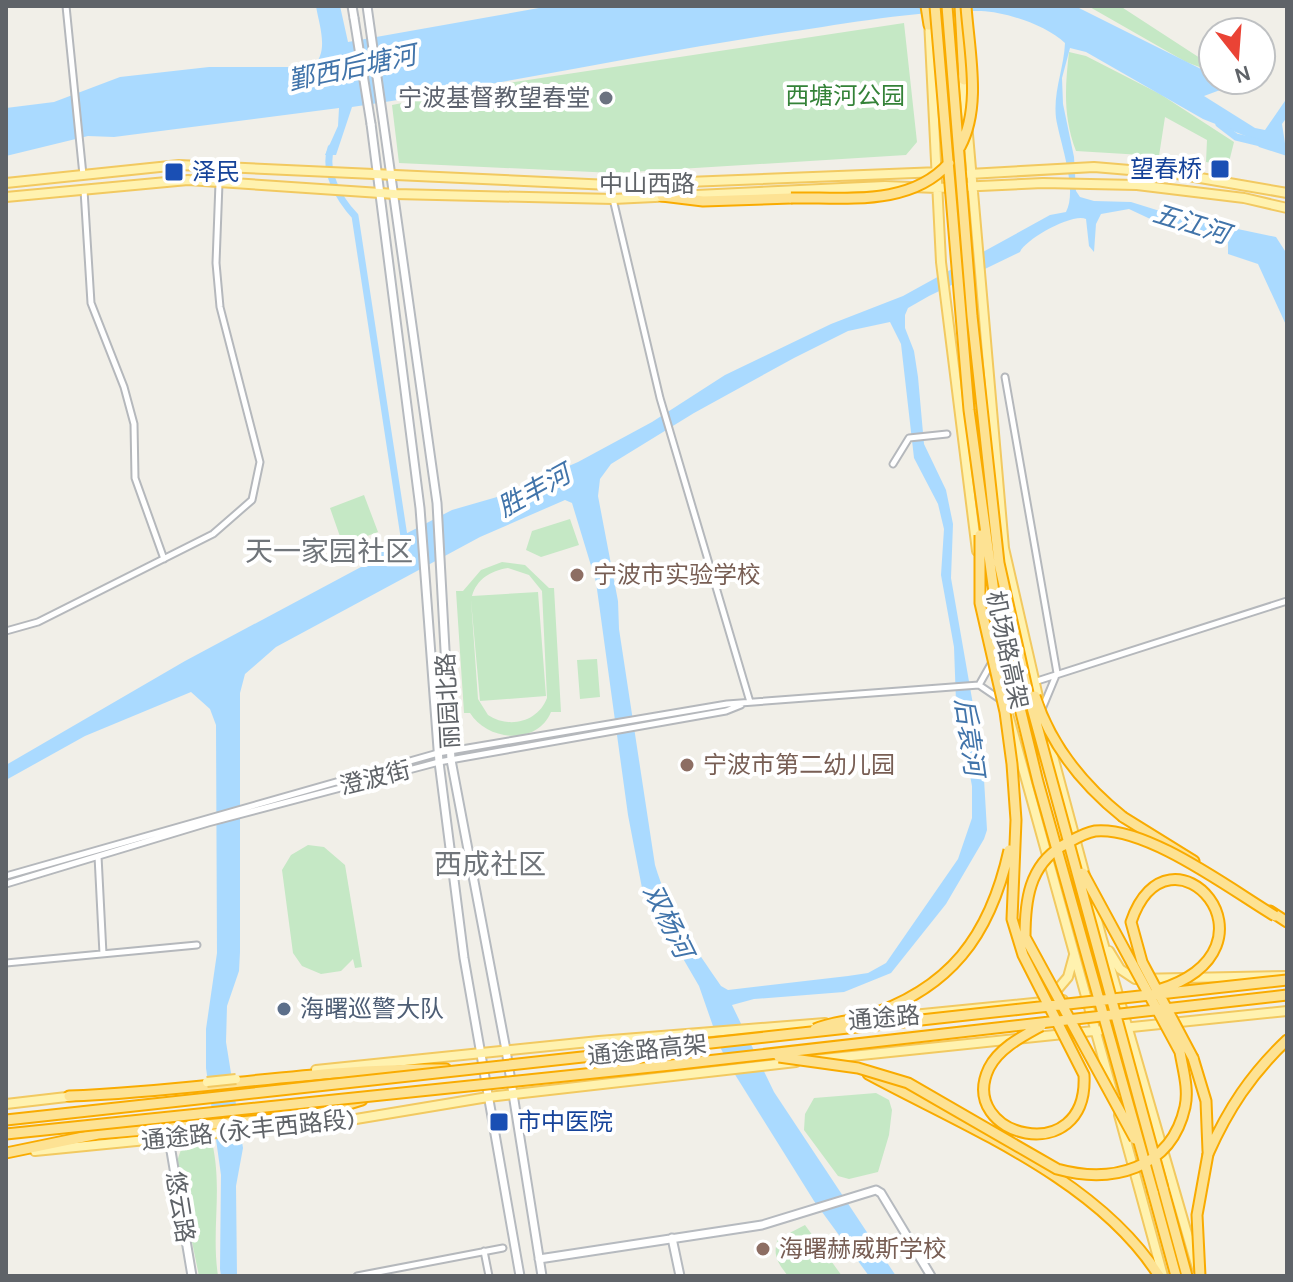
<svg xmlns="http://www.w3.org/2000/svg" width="1293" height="1282" viewBox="0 0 1293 1282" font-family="Karla,'Noto Sans SC',sans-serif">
<rect width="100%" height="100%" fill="#f1efe8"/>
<path fill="#c5e8c5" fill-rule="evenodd" d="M1088 6H1120L1203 60 1213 56V72L1186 62Z
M904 23 917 142 906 155 614 173 399 163 392 105 489 86Z
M1069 52 1086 56 1160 94 1234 142 1228 166 1206 162 1207 140 1165 117 1159 156 1076 151C1063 117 1065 87 1069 52Z
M364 495 378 532 343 545 330 508Z
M570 519 579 545 541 557 526 550 532 531Z
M502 562 525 565 549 588H554L561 712H551C537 746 487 741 470 713H464L456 591H463L481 570ZM508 568 529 575 542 591 547 698C538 722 509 729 488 715L478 699 471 600 480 701 546 696 538 592 472 596C477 579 490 571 508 568Z
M597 659 600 697 580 699 577 660Z
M308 845 324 847 345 865 362 967 355 968 353 959 341 971 321 974 302 966 293 953 282 870 291 855Z
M876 1093 889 1100 892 1110 889 1135 878 1172 849 1179 838 1176 804 1130 805 1114 814 1098Z
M212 1142C223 1190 211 1229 218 1276H199L176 1164 183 1144Z
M805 1225 842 1276H788C778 1263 772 1255 778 1239Z"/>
<path fill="#aadaff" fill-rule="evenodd" d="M316 6H340L348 42 550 6H1075L1213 75V80H1247L1204 96 1255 128 1265 130 1287 98V117L1282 124 1287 156 1259 147 1253 139 1203 119 1086 52 1070 48 1062 78 1063 104 1074 157 1076 191 1080 197 1094 201 1131 202 1176 216 1276 237 1287 254V327L1258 264 1228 254V243L1178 232 1129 209 1101 214 1096 224 1094 252 1089 246 1086 219C1072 213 1026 239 1020 252L929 296 908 308 905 315V328L914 351 918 377 924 444 946 490 953 524 951 578 983 762 987 830 984 839 946 904 891 973 844 992 754 999 732 1005 774 1092 896 1276H869L814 1201 734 1073 721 1049 699 986 642 888 628 815 596 582 572 503 565 500 480 537 276 647 245 674 240 693V952L239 971 227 1006 226 1042 243 1148 236 1186 237 1276H221L220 1269 221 1175 206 1068V1029L217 953 216 725 210 709 191 692 85 736 6 780V765L185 661 361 567 384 545 452 510 497 497 578 462 652 422 725 375 831 324 903 296 1050 215 1066 212C1078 189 1060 143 1056 118 1053 92 1064 68 1065 43 1046 25 1006 12 981 11 918 10 851 23 788 32 642 54 498 85 352 107L336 155H325L338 126 339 108 114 137 88 136 6 156V108L54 102 120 77 209 67H312C330 53 319 25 316 6ZM890 322 901 344 914 458 938 504 944 529 941 575 954 647 956 702 972 786V818L958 859 886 963 868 973 848 976 728 990 721 986C695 948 668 910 655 865L619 629 618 601 598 496 600 479 611 464 694 413 794 358 848 331Z"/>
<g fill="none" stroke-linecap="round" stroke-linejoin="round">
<path stroke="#aadaff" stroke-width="7" d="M1219 124 1236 137 1265 144
M331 148C323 171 339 199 355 216L405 543"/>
<defs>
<path id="street" d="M66 6 83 175
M84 190 91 303 124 387 134 424 135 478 164 559
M613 199 660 398 750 702
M1005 377 1057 673 1042 709
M893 464 909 438 947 434
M6 631 38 622 213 534 252 500 260 462 220 307 216 263 219 183
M1034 682 1287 601
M979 685 992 662
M98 856 103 954
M6 876 438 753 727 704 979 685 1001 700
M6 884 208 823 439 762 726 711 741 705
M6 963 197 945
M484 1251 489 1276
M357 1276 503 1248"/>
<path id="secondary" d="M352 6 354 18
M367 6 437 503 451 760 506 1050 542 1276
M371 124 420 508 439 762 464 958 520 1276
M169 1139 192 1276
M672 1238 680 1276
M539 1259 762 1225 876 1190 881 1193 931 1276"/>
<path id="primary" d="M929 20 941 262 977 551
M963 77 1004 548 1039 701
M969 174 1094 167 1177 174 1287 193
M6 183 179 165 610 185 940 172
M6 197 188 180 395 194 613 199 885 186 937 188 1043 183 1137 185 1244 198 1287 208
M1008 714 1113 1094
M1046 730 1102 939 1197 1268
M1109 951 1120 969 1135 979 1287 976
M1051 997 1068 977 1074 955
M862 1020 1063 1000
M813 1060 1287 1011
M316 1070 599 1041 825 1023
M6 1104 75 1096
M1119 1115 1163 1276
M35 1151 350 1120 488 1097 796 1062"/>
<path id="highway" d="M926 6 929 25
M960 6 964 80
M662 196 703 201 791 198
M1123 817 1194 861
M1270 911 1287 922
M1193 1058 1206 1101 1208 1151
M868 1074C966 1127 1098 1179 1159 1276
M69 1096C195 1092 320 1067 446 1069
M6 1153 98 1134 310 1116 362 1100
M1208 1154C1228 1109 1251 1074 1287 1040
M1163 1188 1187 1276
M1153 1192 1176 1276"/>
</defs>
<use href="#street" stroke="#b5b8bc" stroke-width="9"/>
<use href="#secondary" stroke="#b6babf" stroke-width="11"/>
<use href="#primary" stroke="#f2c960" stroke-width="12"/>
<use href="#highway" stroke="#f9ab00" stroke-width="13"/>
<use href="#street" stroke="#fff" stroke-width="5"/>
<use href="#secondary" stroke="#fff" stroke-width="7"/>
<use href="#primary" stroke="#fff2af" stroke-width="8"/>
<use href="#highway" stroke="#fde293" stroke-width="9"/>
<defs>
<path id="secondary-bridge" d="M354 18 371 124"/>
<path id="primary-bridge" d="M207 1082 236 1079"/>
<path id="highway-bridge" d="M935 6 969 410 997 614 1038 782 1153 1192
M947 6 972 316 999 563 1028 693 1163 1188
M960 147C982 107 969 51 966 6
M791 198C845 197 910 207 949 163
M980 535V603L1005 712 1012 764 1016 820 1012 919 1023 955 1084 1075C1089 1170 956 1137 989 1068 999 1048 1023 1036 1041 1026
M1035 696C1051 746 1083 785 1123 817
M1158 990C1293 948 1169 811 1131 922L1142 962 1193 1058
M815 1029C830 1022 847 1022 863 1017 950 990 990 936 1009 850
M779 1057 858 1068 908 1083 1057 1169C1111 1184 1171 1170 1185 1107 1189 1089 1183 1070 1180 1052L1083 873
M6 1120 1287 980
M6 1134 671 1065 1287 995
M1135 1139 1025 937C1025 901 1029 866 1062 846 1073 840 1083 833 1095 831 1147 826 1230 889 1275 916
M1200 1276 1197 1215 1208 1154"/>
</defs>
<use href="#secondary-bridge" stroke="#b6babf" stroke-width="11" stroke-linecap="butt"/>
<use href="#primary-bridge" stroke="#f2c960" stroke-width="12" stroke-linecap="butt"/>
<use href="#highway-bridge" stroke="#f9ab00" stroke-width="13" stroke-linecap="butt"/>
<use href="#secondary-bridge" stroke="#fff" stroke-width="7"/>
<use href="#primary-bridge" stroke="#fff2af" stroke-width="8"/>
<use href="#highway-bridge" stroke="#fde293" stroke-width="9"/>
</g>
<circle fill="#6b7280" stroke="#fff" stroke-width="3" cx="606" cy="98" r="8"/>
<g fill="#1a4fb4" stroke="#fff" stroke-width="3">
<rect x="1210" y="159" width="20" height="20" rx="4"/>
<rect x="164" y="162" width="20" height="20" rx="4"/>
<rect x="489" y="1112" width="20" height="20" rx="4"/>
</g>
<g fill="#8d6e63" stroke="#fff" stroke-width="3">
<circle cx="577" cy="575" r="8"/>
<circle cx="687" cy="765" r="8"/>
<circle cx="763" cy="1249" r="8"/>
</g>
<circle fill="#5c6f8a" stroke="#fff" stroke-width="3" cx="284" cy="1009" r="8"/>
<g text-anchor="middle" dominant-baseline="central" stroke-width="8" stroke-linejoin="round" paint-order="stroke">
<g font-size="24" fill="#348238" stroke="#fff">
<text x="845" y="96">西塘河公园</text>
</g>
<g font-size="24" fill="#5b616d" stroke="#fff" text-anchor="end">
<text x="590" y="98">宁波基督教望春堂</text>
</g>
<g font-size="24" fill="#164399" stroke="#fff" text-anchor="start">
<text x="1202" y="169" text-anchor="end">望春桥</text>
<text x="192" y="172">泽民</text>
<text x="517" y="1122">市中医院</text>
</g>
<g font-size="24" fill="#5f6368" stroke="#fff">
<text x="647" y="184">中山西路</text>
<text transform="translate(1007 650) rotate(78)">机场路高架</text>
<text transform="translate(448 701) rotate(-93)">丽园北路</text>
<text transform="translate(375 778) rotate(-14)">澄波街</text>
<text transform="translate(884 1018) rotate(-5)">通途路</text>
<text transform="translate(647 1050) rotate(-6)">通途路高架</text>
<text transform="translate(248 1130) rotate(-6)">通途路 (永丰西路段)</text>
<text transform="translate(180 1207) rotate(81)">悠云路</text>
</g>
<g font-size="24" fill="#785e54" stroke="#fff" text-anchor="start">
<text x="593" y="575">宁波市实验学校</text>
<text x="703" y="765">宁波市第二幼儿园</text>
<text x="779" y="1249">海曙赫威斯学校</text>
</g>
<g font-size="24" fill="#4e5e75" stroke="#fff" text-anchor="start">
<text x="300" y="1009">海曙巡警大队</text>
</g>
<g font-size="26" font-style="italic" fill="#4174aa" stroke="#fff">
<text transform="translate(352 68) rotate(-12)">鄞西后塘河</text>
<text transform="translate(1191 224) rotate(17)">五江河</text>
<text transform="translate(534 491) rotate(-29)">胜丰河</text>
<text transform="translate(969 737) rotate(82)">后袁河</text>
<text transform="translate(668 921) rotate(64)">双杨河</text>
</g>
<g font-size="28" fill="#70757a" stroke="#fff">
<text x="329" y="551">天一家园社区</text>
<text x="490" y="864">西成社区</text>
</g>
</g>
<rect width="1293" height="1282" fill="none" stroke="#5f6368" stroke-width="16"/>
<g transform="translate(1237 56) rotate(163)"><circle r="38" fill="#ffffff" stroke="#bfc1c3" stroke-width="2"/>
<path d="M0-6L14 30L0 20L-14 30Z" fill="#ea4335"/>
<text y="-12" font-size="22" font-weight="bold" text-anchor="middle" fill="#5f6368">N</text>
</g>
</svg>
